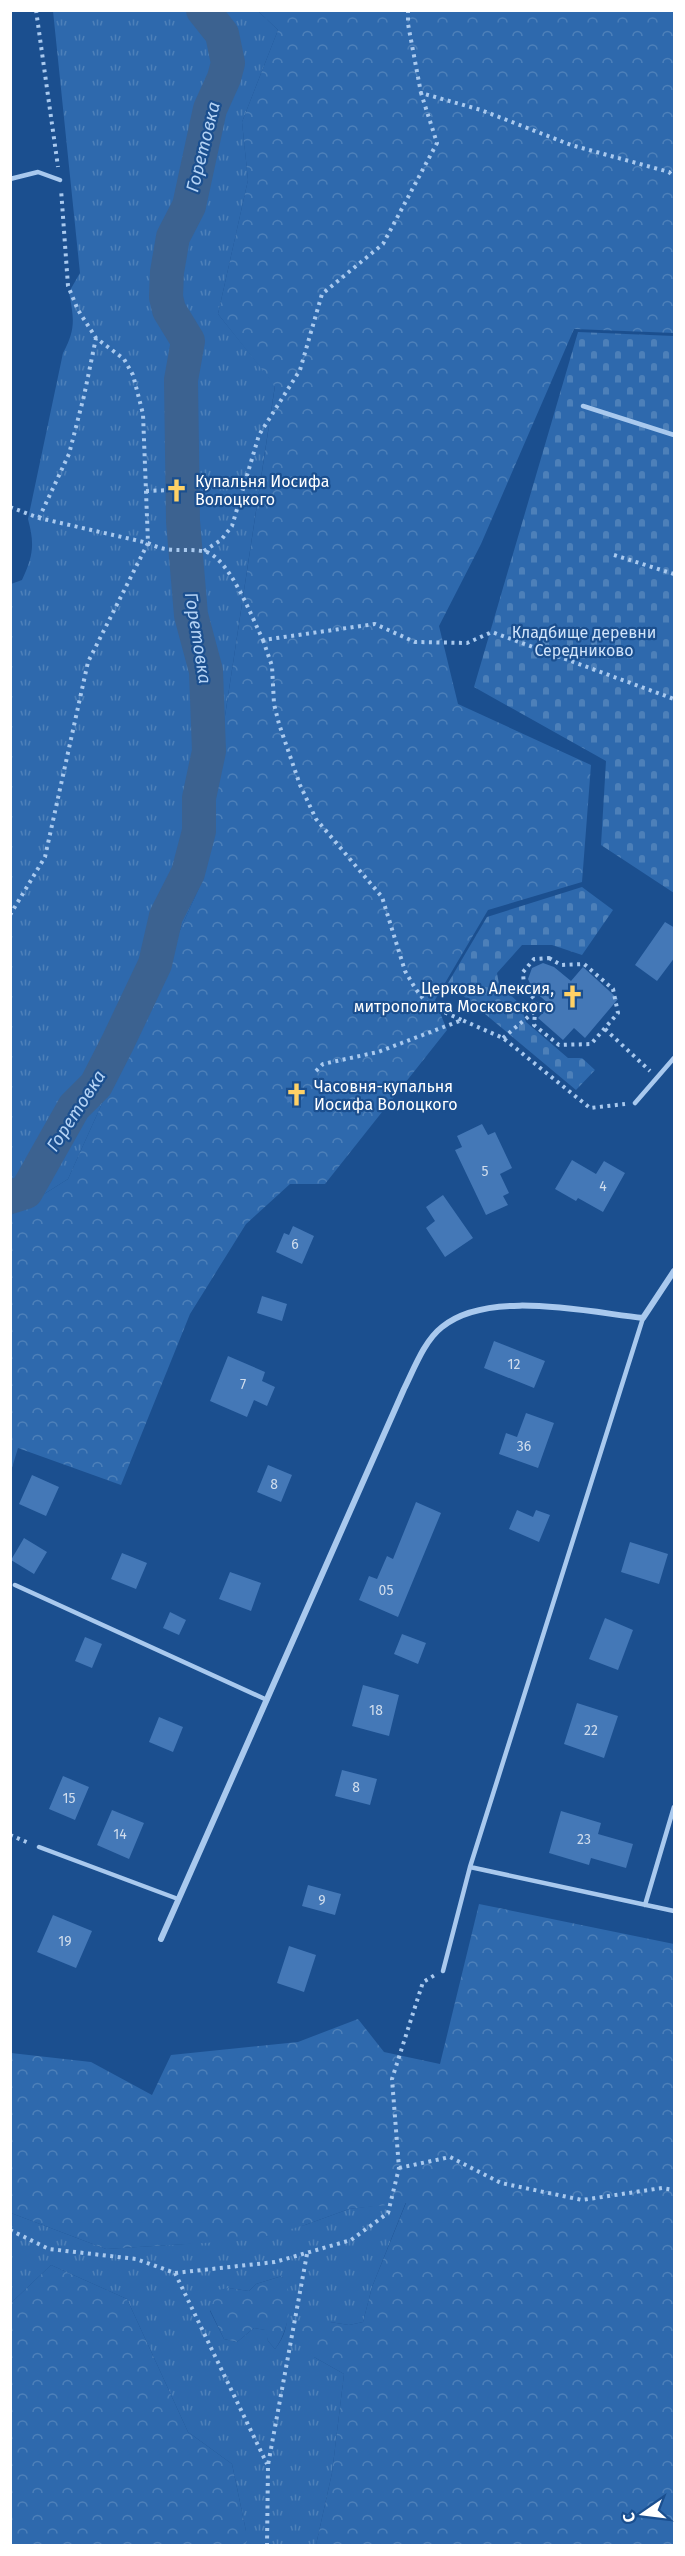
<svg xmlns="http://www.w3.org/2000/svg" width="685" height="2556" viewBox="0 0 685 2556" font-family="'Fira Sans',sans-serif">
<defs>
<pattern id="grass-tufts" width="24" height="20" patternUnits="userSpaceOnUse" patternTransform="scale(1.5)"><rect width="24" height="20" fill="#2e69ad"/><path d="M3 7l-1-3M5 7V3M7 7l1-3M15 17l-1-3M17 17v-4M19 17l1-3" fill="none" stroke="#4d80b9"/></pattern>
<pattern id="forest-crowns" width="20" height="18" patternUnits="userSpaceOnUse" patternTransform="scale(1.5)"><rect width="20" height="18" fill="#2e69ad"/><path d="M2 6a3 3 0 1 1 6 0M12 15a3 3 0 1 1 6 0" fill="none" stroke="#4d80b9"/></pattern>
<pattern id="cemetery-stones" width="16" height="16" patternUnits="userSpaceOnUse" patternTransform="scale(1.5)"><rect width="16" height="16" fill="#2e69ad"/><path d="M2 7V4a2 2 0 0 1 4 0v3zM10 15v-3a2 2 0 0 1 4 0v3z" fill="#4d80b9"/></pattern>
</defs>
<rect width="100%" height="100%" fill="#1b4f8f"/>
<path fill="url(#grass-tufts)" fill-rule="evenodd" d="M53 11H258L278 30 242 122 248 180 218 314 275 385 199 888 68 1179 11 1215V584L22 580C33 556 35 545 28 519L63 353C76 329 74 319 69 292L80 273Z
M406 2202 372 2287 363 2322 349 2325 330 2322 314 2357 344 2374 332 2473 316 2545H246V2531L232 2464 188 2432 127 2299 51 2265 11 2303V2213L106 2249 185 2244 305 2225 349 2209ZM282 2276C288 2301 293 2327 275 2349L268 2341 266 2330 254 2328 237 2342 224 2339 210 2311 228 2288 249 2291 256 2284Z"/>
<path fill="url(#forest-crowns)" d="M258 11H674V333L574 329 481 544 439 626 458 704 591 765 582 882 488 910 435 1000 447 1030 325 1184H290L246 1224 190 1314 121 1485 18 1448 11 1471V1215L68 1179 199 888 275 386 218 314 248 180 242 122 278 30Z
M479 1904 674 1944V2545H316L332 2473 344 2374 314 2357 297 2336 305 2324 330 2322 349 2325 363 2322 372 2287 406 2203 349 2209 305 2225 252 2240 106 2249 11 2213V2053L91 2062 152 2095 171 2055 298 2042 358 2019 384 2052 440 2064Z
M51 2265 127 2299 188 2432 232 2464 246 2531V2545H11V2303Z
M282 2276C285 2283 290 2291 290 2299 291 2313 284 2339 275 2349L268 2341 265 2330 254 2328 237 2342 224 2339 210 2310 217 2290 228 2288 249 2291 256 2284Z"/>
<path fill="url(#cemetery-stones)" d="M578 332 674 336V893L601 845 606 761 474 687Z
M582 887 613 910 582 955 552 945H522L497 973 499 984 520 1004 526 1022 568 1058H582L595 1070 576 1090 448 983 487 917Z"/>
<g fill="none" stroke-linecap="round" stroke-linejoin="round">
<path stroke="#3c6290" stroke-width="34" d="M10 1197 26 1192 74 1107 96 1085 118 1042 155 964 166 916 188 873 199 831V798L209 751 206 671 191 615 183 521 181 380 188 341 169 310 166 297 167 272 173 237 189 206 210 109 224 78 228 63 222 34 203 10"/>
</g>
<path fill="#4478b7" d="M665 922 675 928V957L657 981 635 965Z
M543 963 554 967 571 981 583 967 618 999 585 1038 574 1028 563 1040 538 1018 550 1005 533 990 528 979 532 968Z
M296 1084 307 1094 295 1107 284 1097Z
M482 1124 488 1135 495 1132 512 1168 500 1174 509 1193 503 1196 508 1205 486 1215 455 1150 462 1147 457 1136Z
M572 1160 596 1174 604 1161 625 1173 603 1212 578 1198 576 1201 555 1189Z
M443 1195 473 1238 445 1257 426 1228 435 1221 426 1207Z
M293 1226 314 1236 302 1264 276 1252 284 1233 289 1235Z
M262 1296 287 1304 282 1321 257 1313Z
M494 1341 545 1361 534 1388 484 1368Z
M228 1356 265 1372 262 1381 275 1387 267 1406 254 1400 247 1417 210 1401Z
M526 1413 554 1423 538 1468 499 1454 506 1433 517 1437Z
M268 1465 292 1475 281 1502 257 1492Z
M32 1475 59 1487 46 1516 19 1504Z
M416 1502 441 1513 398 1617 359 1600 369 1576 377 1579 387 1556 393 1559Z
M517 1510 533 1517 536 1510 550 1515 539 1542 509 1529Z
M24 1538 47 1552 34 1574 11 1560Z
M630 1542 668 1554 659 1584 621 1572Z
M122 1553 147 1563 136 1589 111 1579Z
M230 1572 261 1583 251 1611 219 1599Z
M170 1612 186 1620 179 1635 163 1628Z
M605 1618 633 1630 618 1670 589 1659Z
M402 1634 426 1643 418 1664 394 1654Z
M85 1637 102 1644 92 1668 75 1661Z
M363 1685 399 1695 389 1736 352 1726Z
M577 1703 618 1716 604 1758 564 1744Z
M159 1717 183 1727 173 1752 149 1742Z
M342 1770 377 1779 370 1805 335 1796Z
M63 1776 89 1787 75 1820 49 1809Z
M112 1810 144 1823 129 1859 97 1845Z
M561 1811 601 1823 598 1834 633 1844 626 1868 591 1858 589 1865 549 1853Z
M308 1885 341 1894 335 1915 302 1906Z
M53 1915 92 1931 76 1968 37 1952Z
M289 1946 316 1955 304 1992 277 1983Z"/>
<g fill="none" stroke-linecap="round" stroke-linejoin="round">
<path stroke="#a9c9ee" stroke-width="4" stroke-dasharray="3 4.5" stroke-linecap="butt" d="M36 10 58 167
M408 10V24L421 93
M146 491 172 490
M10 507 39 518 148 543C170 554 180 548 202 551 228 553 252 618 263 640L375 624 415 642 467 643 492 632 674 699
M39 518 69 454 84 396 96 338
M204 551 221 540 232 526 259 435 300 370 322 294 383 244 437 143 421 93 481 110 571 145 669 172 674 177
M614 555 674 574
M263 640 272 666 274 704 279 724 300 785 316 819 382 897 405 971 415 988 428 1005 462 1020
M10 915 45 857 88 662 148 543 143 414 133 375 124 359 96 338 78 310 68 286 61 189
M549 958 561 965 584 964 613 989 618 1013 591 1044 559 1045 534 1025 536 1001 524 987 523 972 534 959Z
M605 1029 650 1071
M503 1038 535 1011
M316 1071 323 1064 378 1052 462 1020 503 1038 590 1108 625 1104
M10 1835 29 1843
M399 2168 450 2157 501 2183 582 2200 662 2188 674 2190
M10 2230 49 2249 136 2259 175 2273 275 2262 351 2240 388 2213 399 2168 392 2079 423 1982 435 1975
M175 2273 267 2464
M267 2546 268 2465 307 2254"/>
<path stroke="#a9c9ee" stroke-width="4.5" d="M10 179 38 172 60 180
M583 406 674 435
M635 1103 674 1058
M15 1585 267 1700
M39 1847 178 1899
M470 1867 674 1911
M645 1905 674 1807
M443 1971 470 1867 643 1318"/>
<path stroke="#a9c9ee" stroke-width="6" d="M161 1939 404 1389C414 1369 424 1341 442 1327 488 1289 587 1312 643 1318L674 1271"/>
</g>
<defs>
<symbol id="church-bare" viewBox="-9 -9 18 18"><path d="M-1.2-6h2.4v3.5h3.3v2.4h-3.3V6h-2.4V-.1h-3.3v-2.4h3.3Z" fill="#ffd166" stroke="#1b4f8f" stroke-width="2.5" paint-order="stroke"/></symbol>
</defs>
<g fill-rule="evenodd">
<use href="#church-bare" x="160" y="474" width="33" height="33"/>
<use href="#church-bare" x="556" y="980" width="33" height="33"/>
<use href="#church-bare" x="280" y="1078" width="33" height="33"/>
</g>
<g text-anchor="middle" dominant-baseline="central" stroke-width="4.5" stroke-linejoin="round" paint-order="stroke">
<g font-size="14" fill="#d0dded">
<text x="485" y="1171">5</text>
<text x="603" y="1186">4</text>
<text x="295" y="1244">6</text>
<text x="514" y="1364">12</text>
<text x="243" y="1384">7</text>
<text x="524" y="1446">36</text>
<text x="274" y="1484">8</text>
<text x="386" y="1590">05</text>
<text x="376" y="1710">18</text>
<text x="591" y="1730">22</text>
<text x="356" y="1787">8</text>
<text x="69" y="1798">15</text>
<text x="120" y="1834">14</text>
<text x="584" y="1839">23</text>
<text x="322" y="1900">9</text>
<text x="65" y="1941">19</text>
</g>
<g font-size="16" fill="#fff" stroke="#1b4f8f" text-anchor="start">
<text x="195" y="481">Купальня Иосифа<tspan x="195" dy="18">Волоцкого</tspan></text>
<text x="554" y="988" text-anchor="end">Церковь Алексия,<tspan x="554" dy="18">митрополита Московского</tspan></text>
<text x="314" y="1086">Часовня-купальня<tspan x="314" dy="18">Иосифа Волоцкого</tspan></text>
</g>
<g font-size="16" fill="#cfe3fa" stroke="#1b4f8f">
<text x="584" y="632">Кладбище деревни<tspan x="584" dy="18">Середниково</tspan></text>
</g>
<g font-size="18" font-style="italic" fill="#b5d3f5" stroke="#1b4f8f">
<text transform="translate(203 147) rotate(-76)">Горетовка</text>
<text transform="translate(198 638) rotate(81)">Горетовка</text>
<text transform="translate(76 1111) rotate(-57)">Горетовка</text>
</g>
</g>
<rect width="685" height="2556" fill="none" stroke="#ffffff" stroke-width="24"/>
<g transform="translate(643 2514) rotate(256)" stroke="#1b4f8f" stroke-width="4.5" paint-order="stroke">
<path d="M0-4.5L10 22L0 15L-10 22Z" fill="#ffffff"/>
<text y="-9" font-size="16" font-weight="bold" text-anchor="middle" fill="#ffffff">С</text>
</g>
</svg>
